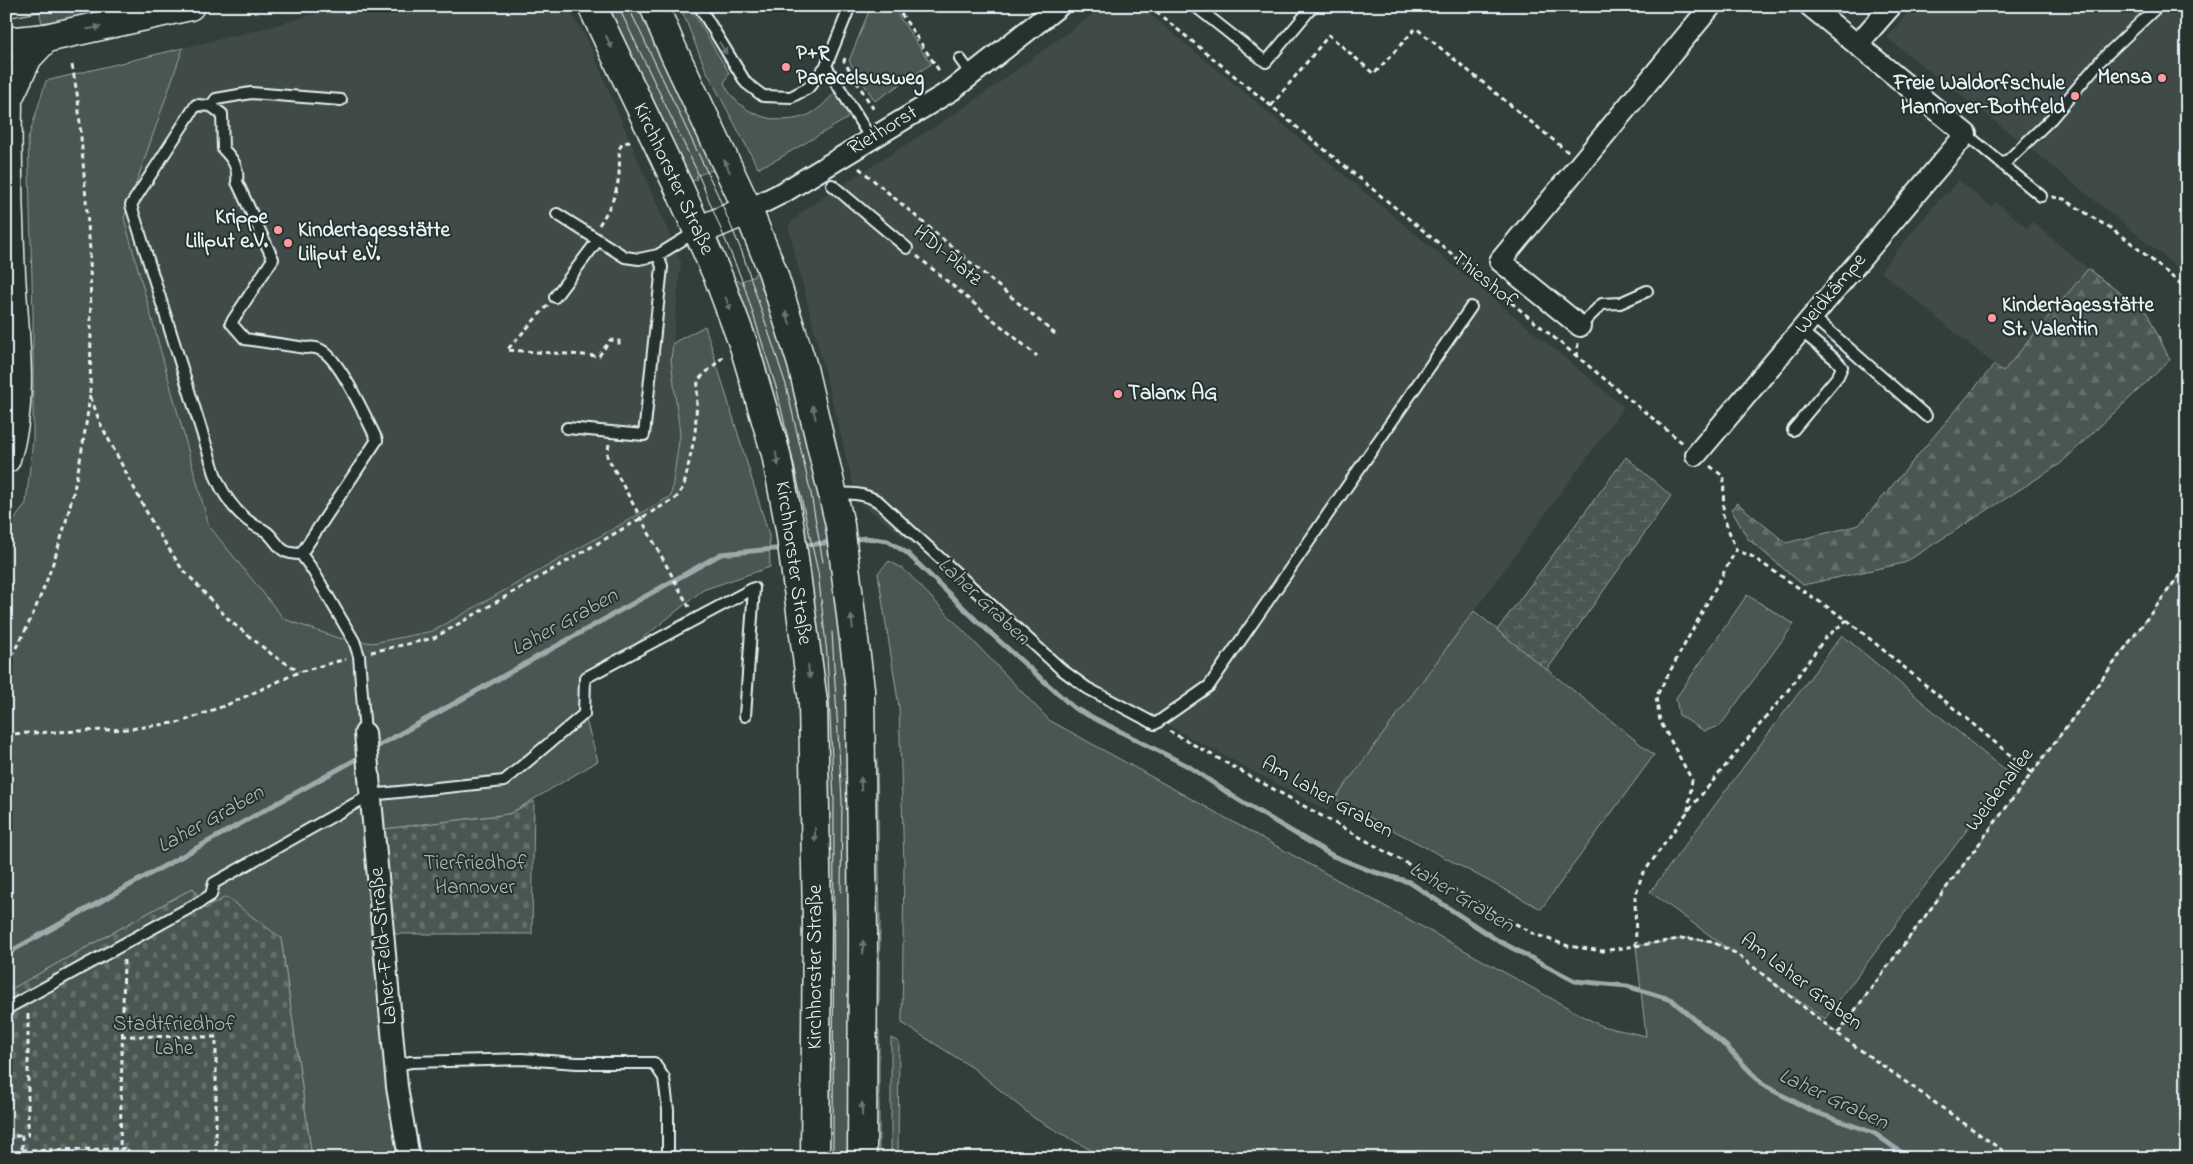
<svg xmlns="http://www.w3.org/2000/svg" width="2193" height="1164" viewBox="0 0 2193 1164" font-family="'Indie Flower',sans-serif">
<defs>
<pattern id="forest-firs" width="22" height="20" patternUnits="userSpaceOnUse" patternTransform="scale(1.25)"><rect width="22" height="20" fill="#495651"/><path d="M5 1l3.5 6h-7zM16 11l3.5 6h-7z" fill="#636f6b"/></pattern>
<pattern id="wetland-marsh" width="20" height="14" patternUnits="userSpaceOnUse" patternTransform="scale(1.25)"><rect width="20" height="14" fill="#495651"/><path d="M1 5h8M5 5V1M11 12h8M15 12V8" fill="none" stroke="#636f6b"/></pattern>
<pattern id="cemetery-stones" width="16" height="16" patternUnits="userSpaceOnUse" patternTransform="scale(1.25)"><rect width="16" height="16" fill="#495651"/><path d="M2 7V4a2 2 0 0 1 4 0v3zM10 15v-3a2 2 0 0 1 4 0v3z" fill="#636f6b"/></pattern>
</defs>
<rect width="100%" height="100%" fill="#323e39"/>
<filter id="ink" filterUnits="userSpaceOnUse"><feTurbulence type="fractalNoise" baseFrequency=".02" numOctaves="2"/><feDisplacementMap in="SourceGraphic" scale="10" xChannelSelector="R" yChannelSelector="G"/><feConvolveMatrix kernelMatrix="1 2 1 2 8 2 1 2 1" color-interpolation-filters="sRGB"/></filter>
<g filter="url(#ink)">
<path fill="#3f4b46" d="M342 6H564L569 10 588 41 681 262 671 360 680 434 671 496 433 631 373 643 338 638 284 619 209 526 124 218 183 48 277 25Z
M1104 6H1140L1624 407 1327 811 1086 681 857 500 788 226 802 212 831 192 967 106Z
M1913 6H2187V275L2037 154 1887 38Z
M1959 180 1991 207 1996 202 2027 228 2032 222 2088 269 2003 372 1880 271 1945 193 1947 194Z"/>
<path fill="#495651" stroke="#98a4a4" d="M38 6H138L42 23Z
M605 6H640L719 169 714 173 712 170 696 176 697 179 692 181Z
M680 6H689L729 73 724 83C738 114 777 128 808 115 819 110 827 101 835 92L847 112 848 118 776 160 758 168 705 68Z
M871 6H892L931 64 875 101 849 61Z
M183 48 124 218 209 526 284 619 338 638 373 643 433 631 671 496 680 434 671 360 673 343 705 326 769 535 770 567 703 590 613 662 585 678 584 714 598 761 509 814 384 829H363L372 949 398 1158H312L281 938 205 909 193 888 6 992V532L26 503 33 440V314L28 139 46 81Z
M759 271 781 333 818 463 849 671 854 1158H824L822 732 732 282 738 280 739 282 755 276 754 274Z
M889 561 904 569 1049 720 1601 1026 1646 1036 1636 946 1686 938 1711 941 1730 950 1650 892 1842 635 2009 774 1825 1019 1766 977 1838 1033 2187 565V1158H1105L1034 1118 973 1068 902 1023 904 864 899 707 878 573Z
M1747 595 1794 624 1720 726 1704 731 1679 715 1676 698Z
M1474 611 1654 755 1541 909 1335 799Z
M874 757 877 759 880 921 879 1007 872 1001Z
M874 1027 879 1030V1158H871Z
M891 1038 899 1042 898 1158H891Z"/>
<path fill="url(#forest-firs)" stroke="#98a4a4" d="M2088 269 2147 313 2170 360 2060 464 1904 563 1803 585 1748 539 1731 509 1737 503 1786 543 1859 525 1994 365 2003 372Z"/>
<path fill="url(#wetland-marsh)" stroke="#98a4a4" d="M1626 457 1671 496 1547 670 1497 630Z"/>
<path fill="url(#cemetery-stones)" stroke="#98a4a4" d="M534 801 532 934H391L384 829 509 814Z
M193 888 205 909 226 897 281 938 312 1158H6V992Z"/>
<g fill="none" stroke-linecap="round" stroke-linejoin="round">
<path stroke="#9ea9ab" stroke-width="5" d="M849 540 866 538 888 541 907 553 976 620 1074 708 1188 766 1234 797 1333 856 1371 871 1409 882 1497 940 1575 981 1627 986 1672 1000 1727 1047 1763 1085 1812 1111 1874 1133 1909 1158
M799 546 833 542
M371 750 721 554 784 548
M6 954 362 756"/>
<defs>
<path id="service" d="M699 6 746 83 763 96 791 97 808 88 826 66 850 6
M1195 6 1266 62 1313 6
M960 59 972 75
M826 66 871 139
M211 106 216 99 251 93 341 100
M1966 134 2041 196
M2003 165 2051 119 2102 59 2158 6
M832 185 907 248
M557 214 625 257 639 259 658 255 697 231
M555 297 598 240
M1812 316 1926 416
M1580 326 1602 304 1620 303 1647 291
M567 428 644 435 662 267 658 255
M1793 430 1838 376 1842 367 1836 360 1800 330
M834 494C851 493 865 493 879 502L1061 669 1087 688 1155 724 1209 686 1471 307
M301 554 377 440C367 420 340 359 321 350 316 347 311 347 306 348L245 339 231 323 273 259 237 182C239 168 233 159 223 149L222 114 211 106 196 105 131 205 216 477C224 496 237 514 254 525 258 528 264 529 268 533 281 546 279 554 301 554L312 569 354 641 359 656 365 733
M6 1009 200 902 211 895 214 883 370 795 504 781 584 714 585 678 754 588 745 716
M395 1065 411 1062 522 1059 577 1063H654L664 1078 668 1110V1158"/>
<path id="minor" d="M1857 45 1891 6
M748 210 784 192 952 90 1059 6
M1580 326 1500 261 1711 6
M1696 455 1966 134 1810 6
M365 733 397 1087 409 1158"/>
<path id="secondary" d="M592 6 679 188 719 279 744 346 776 454 790 529 813 702 817 921 815 1158
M654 6 671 46 748 210 772 270 802 364 840 525 860 689 863 933 862 1158
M6 42 46 38 190 6
M698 231 748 210"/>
<path id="motorway" d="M6 92 8 99C7 157 8 215 11 274 14 334 25 400 6 459
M8 99 28 57 46 38"/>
</defs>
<use href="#service" stroke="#e8f1f8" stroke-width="14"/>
<use href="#minor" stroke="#e8f1f8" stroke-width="24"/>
<use href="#secondary" stroke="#e8f1f8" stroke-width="31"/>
<use href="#motorway" stroke="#e8f1f8" stroke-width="31"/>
<path stroke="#e8f1f8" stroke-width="3" stroke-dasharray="5 4" stroke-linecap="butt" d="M896 6 940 72
M1149 6 1684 444
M845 58 844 61 874 110
M72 65 78 99 90 250 91 332 90 395 100 423 154 526 180 566 230 621 274 656 299 671
M1271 106 1329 35 1374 74 1416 28 1568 152
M859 168 1055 334
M2052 197 2064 199 2125 238 2187 289
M599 225C617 197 621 182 619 149L623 143 629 142 633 144
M917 256 1037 356
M548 305 507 350 599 356 610 340 619 341V347
M1577 357 1578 343
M609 444 607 456 689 607
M1710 466 1724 477 1723 515 1736 550 1751 556 1847 620 2032 773
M371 652 434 638 676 498 684 486 695 434 698 380 724 356
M6 663C21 642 31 619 41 595 68 528 81 467 90 395
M1169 731 1534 934 1568 946 1603 951 1686 938 1711 941 1737 954 1838 1034 2013 1158
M6 734 130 729 181 722 229 704 299 672 346 659
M1688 811 1692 780 1660 721 1656 697 1736 550
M1636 946 1635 897 1642 875 1688 811 1786 693 1825 638 1847 620
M124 960 120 1149 128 1148V1158
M1838 1033 2187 565
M121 1036 216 1037V1158
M6 1136H22
M22 1150 120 1149
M22 1158V1136L28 1135V1012"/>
<use href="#service" stroke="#26332d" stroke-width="10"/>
<use href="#minor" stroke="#26332d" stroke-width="20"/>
<use href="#secondary" stroke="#26332d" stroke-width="28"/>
<use href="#motorway" stroke="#26332d" stroke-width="28"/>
<path stroke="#e8f1f8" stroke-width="1" d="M618 6 696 169 744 285 777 390 818 572 827 654 834 800 833 1158
M628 6 717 193 742 252 786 385 811 494 823 562
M6 18 73 6
M832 632 842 800 841 892"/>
</g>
<defs><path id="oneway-solid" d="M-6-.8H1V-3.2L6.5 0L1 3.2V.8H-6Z" transform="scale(1.25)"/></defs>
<g fill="#6a7674">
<use href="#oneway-solid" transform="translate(94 28) rotate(-12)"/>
<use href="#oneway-solid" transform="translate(609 42) rotate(65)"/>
<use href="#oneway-solid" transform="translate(723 48) rotate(58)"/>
<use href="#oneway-solid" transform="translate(727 166) rotate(-115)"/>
<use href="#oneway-solid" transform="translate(728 304) rotate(70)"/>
<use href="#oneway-solid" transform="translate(788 318) rotate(-108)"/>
<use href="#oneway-solid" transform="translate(814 412) rotate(-103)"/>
<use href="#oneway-solid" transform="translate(777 459) rotate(78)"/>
<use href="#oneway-solid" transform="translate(852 622) rotate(-97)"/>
<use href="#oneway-solid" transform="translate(809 672) rotate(83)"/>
<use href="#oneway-solid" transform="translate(861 784) rotate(-91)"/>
<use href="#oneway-solid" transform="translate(815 835) rotate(89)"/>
<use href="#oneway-solid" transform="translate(863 947) rotate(-90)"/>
<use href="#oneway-solid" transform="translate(862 1109) rotate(-90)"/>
</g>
</g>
<g fill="#ff9aa2" stroke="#26332d" stroke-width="2">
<circle cx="786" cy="67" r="5"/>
<circle cx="2162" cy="78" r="5"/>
<circle cx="2075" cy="96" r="5"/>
<circle cx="278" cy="230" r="5"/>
<circle cx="288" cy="243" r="5"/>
<circle cx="1992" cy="318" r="5"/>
<circle cx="1118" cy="394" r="5"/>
</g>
<g text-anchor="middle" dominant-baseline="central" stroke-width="4" stroke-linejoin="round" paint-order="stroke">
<g font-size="21" font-weight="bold" fill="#e8f1f8" stroke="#26332d" text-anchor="start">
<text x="796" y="55">P+R<tspan x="796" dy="24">Paracelsusweg</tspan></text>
<text x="2152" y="78" text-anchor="end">Mensa</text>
<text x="2065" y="84" text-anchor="end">Freie Waldorfschule<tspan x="2065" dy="24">Hannover-Bothfeld</tspan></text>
<text x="268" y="218" text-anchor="end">Krippe<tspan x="268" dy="24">Liliput e.V.</tspan></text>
<text x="298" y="231">Kindertagesstätte<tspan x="298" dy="24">Liliput e.V.</tspan></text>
<text x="2002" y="306">Kindertagesstätte<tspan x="2002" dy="24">St. Valentin</tspan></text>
<text x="1128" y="394">Talanx AG</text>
</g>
<g font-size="21" fill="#e8f1f8" stroke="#26332d">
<text transform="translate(883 131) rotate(-31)">Riethorst</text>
<text transform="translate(673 179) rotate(65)">Kirchhorster Straße</text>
<text transform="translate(947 256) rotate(40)">HDI-Platz</text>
<text transform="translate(1484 280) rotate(39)">Thieshof</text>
<text transform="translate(1831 294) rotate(-50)">Weidkämpe</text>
<text transform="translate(793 563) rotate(82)">Kirchhorster Straße</text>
<text transform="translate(2000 790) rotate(-53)">Weidenallee</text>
<text transform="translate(1327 798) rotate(29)">Am Laher Graben</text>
<text transform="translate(384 946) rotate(-95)">Laher-Feld-Straße</text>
<text transform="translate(816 967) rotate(-90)">Kirchhorster Straße</text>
<text transform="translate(1801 982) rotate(37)">Am Laher Graben</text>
</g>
<g font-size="21" fill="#b0bbbe" stroke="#26332d">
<text x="475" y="864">Tierfriedhof<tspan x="475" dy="24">Hannover</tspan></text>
<text x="174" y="1025">Stadtfriedhof<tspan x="174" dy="24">Lahe</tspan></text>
</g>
<g font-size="22" font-style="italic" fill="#b1bbbe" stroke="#26332d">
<text transform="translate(983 602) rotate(43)">Laher Graben</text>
<text transform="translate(565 623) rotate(-29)">Laher Graben</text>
<text transform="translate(211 820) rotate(-29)">Laher Graben</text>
<text transform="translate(1461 898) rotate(31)">Laher Graben</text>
<text transform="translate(1833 1100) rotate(25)">Laher Graben</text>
</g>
</g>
<rect width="2193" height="1164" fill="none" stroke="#26332d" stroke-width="25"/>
<rect x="12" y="12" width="2168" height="1139" fill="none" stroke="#e8f1f8" stroke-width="2" filter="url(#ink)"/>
</svg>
